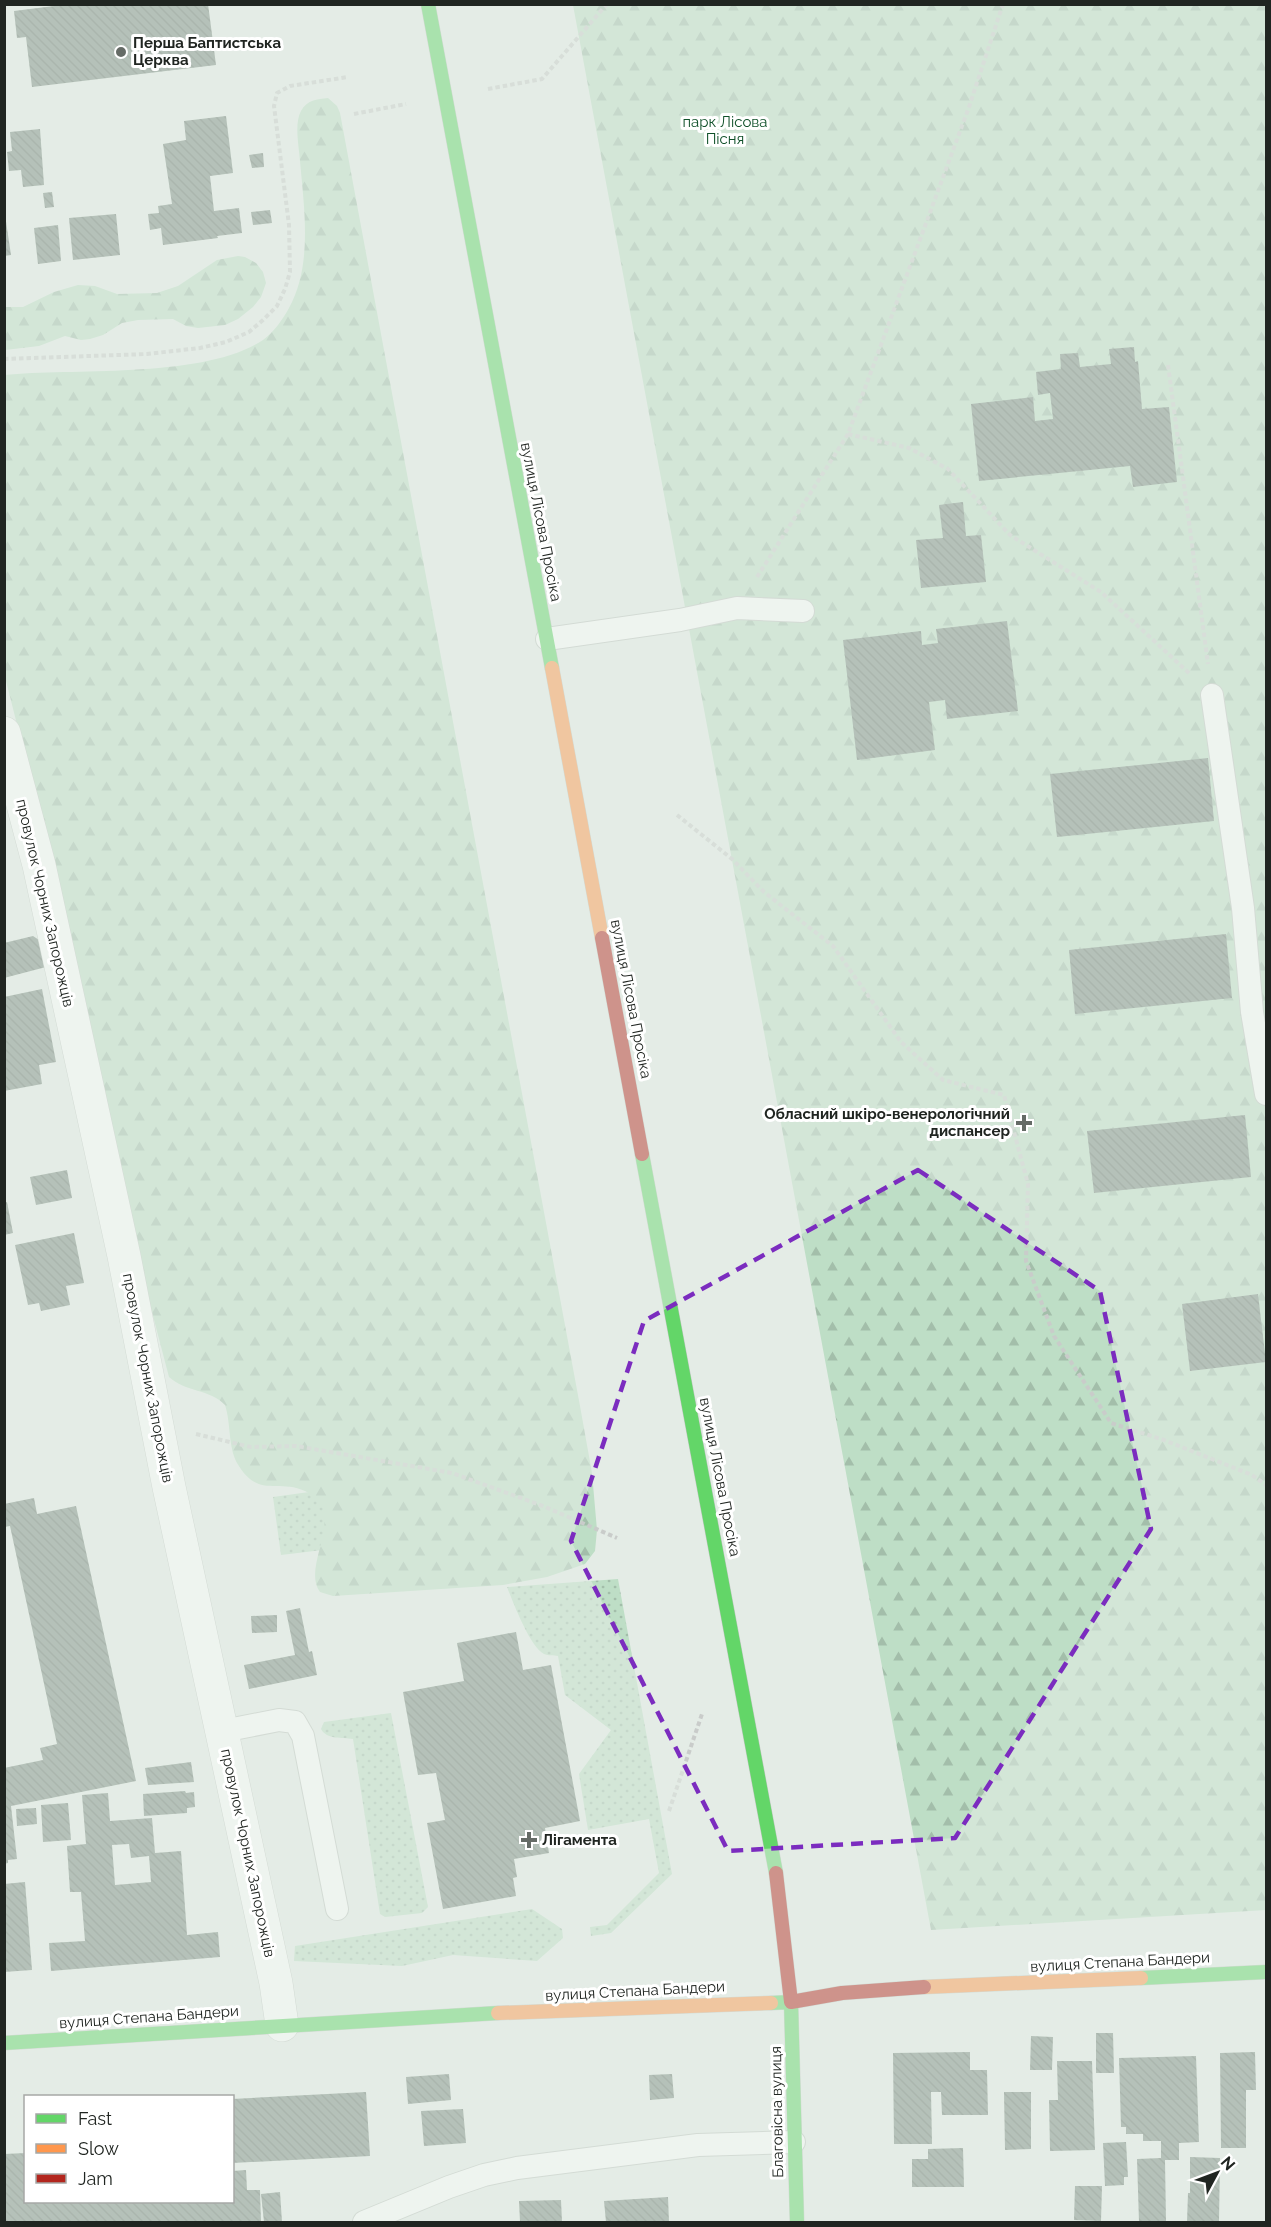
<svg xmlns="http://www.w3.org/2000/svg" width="1271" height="2227" viewBox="0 0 1271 2227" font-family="Raleway,sans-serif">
<defs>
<pattern id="grass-dots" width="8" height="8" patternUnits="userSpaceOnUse" patternTransform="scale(1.5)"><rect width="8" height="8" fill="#bedec6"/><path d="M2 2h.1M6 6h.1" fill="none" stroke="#a3beaa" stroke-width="1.8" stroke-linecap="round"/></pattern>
<pattern id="forest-firs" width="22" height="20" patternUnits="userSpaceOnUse" patternTransform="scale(1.5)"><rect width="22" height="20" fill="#bedec6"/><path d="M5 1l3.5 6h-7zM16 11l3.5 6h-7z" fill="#a3beaa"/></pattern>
<pattern id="building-back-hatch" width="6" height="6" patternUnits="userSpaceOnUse" patternTransform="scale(1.5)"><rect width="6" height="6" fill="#7d8d83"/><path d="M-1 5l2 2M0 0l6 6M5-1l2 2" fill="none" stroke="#66736b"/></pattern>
</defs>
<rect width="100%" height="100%" fill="#e4ece6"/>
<path fill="url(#grass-dots)" d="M331 1489 339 1548 281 1555 273 1497Z
M618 1579 672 1874 611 1933 591 1936 590 1927 607 1925 659 1873 649 1819 588 1830 579 1774 611 1730 565 1695 558 1656C554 1655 548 1656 544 1654 530 1647 513 1602 507 1587Z
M391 1713 428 1907 422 1913 385 1917 380 1914 353 1739C342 1737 327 1740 321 1729L324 1722Z
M532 1909 562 1929 563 1938 537 1961 453 1955 402 1966 294 1961 295 1946Z"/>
<path fill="url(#forest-firs)" d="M573 5H1266V1910L931 1930Z
M328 98 337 106 340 113 580 1406 592 1473 597 1530 595 1551 585 1564 547 1577 503 1585 333 1596 320 1592C304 1571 333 1532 322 1506 320 1500 315 1496 309 1493 280 1476 259 1501 237 1463 228 1446 231 1423 225 1405 210 1389 185 1392 169 1377L147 1293 25 756 5 677 4 375C75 368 205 379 263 340 274 332 283 319 289 308 313 265 304 207 300 161 299 146 294 124 301 111 307 100 317 99 328 98Z
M238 256 245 257 256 263 263 272 266 283 261 297 253 307 238 319 225 325 198 328 186 326 173 319 138 320 122 323 103 335 90 339 81 340 65 336 39 346 5 350V307H23L54 292 78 285 95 286 117 294 157 293 178 286 217 260Z"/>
<path fill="url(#building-back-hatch)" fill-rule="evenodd" d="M70 4H208L216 65 32 87 26 37 17 38 14 11Z
M226 116 233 173 210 176 214 211 239 208 242 233 217 236 218 238 163 245 161 228 150 230 148 214 159 213 158 206 172 204 163 144 186 140 184 121Z
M40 129 44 185 23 187 21 170 9 171 7 152 12 151 10 132Z
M263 153 264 167 252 168 249 155Z
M52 192 54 207 45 208 43 193Z
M4 208 11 255 4 256Z
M270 210 272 223 253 225 251 212Z
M116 214 120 255 73 260 69 218Z
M58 225 61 261 38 264 34 228Z
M1134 347 1135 362 1138 361 1142 409 1169 407 1177 482 1133 487 1130 466 979 481 971 404 1033 397 1035 421 1053 419 1050 393 1038 395 1036 372 1061 369 1060 354 1078 353 1080 367 1111 364 1109 349Z
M963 502 966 536 981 535 986 582 921 588 916 540 943 538 939 505Z
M1007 621 1018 711 947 719 945 700 929 702 935 750 857 760 843 640 921 631 922 645 938 643 936 629Z
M1208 758 1214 821 1057 837 1050 774Z
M1226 934 1232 998 1075 1014 1069 950Z
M33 936 39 940 46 967 4 978V943Z
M42 989 56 1062 39 1065 42 1084 4 1091V997Z
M1245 1115 1251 1177 1094 1193 1087 1131Z
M67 1170 72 1198 36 1205 30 1177Z
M7 1202 13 1233 4 1235V1203Z
M74 1233 84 1283 66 1286 70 1305 41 1311 39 1303 28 1305 15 1245Z
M1258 1294 1266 1362 1190 1371 1182 1304Z
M34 1498 37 1514 76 1506 136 1781 11 1806 17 1859 8 1860V1863L4 1864V1768L43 1760 40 1748 57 1744 10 1526 4 1527V1504Z
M300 1608 309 1652 312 1651 317 1675 249 1689 244 1665 295 1655 286 1611Z
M277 1615V1632L252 1633 251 1616Z
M516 1632 523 1670 551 1665 580 1821 545 1828 549 1853 514 1859 517 1877 513 1878 516 1896 443 1909 427 1823 445 1820 436 1773 418 1775 403 1692 464 1681 457 1643Z
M191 1762 194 1782 148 1785 145 1768Z
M185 1791 186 1793 194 1792 195 1807 187 1808V1813L144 1816 143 1794Z
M108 1793 110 1821 152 1818 155 1853 181 1851 187 1935 218 1932 220 1957 51 1971 49 1943 85 1941 81 1892H70L67 1846 86 1844 82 1795ZM129 1844 131 1858 149 1856 151 1882 115 1885 112 1845Z
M68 1803 71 1840 43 1842 41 1805Z
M36 1808 37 1824 17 1826 16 1809Z
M25 1882 32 1970 4 1972V1884Z
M1096 2033H1113L1114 2073H1096Z
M1031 2036 1053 2037 1052 2070H1030Z
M970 2052V2070H987L988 2115H942L941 2092H931L932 2144H894L893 2053Z
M1255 2052 1256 2090H1246V2148H1221L1220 2053Z
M1196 2056 1199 2142 1179 2143V2160H1165L1166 2222H1139L1137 2159 1161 2158V2141H1143V2134H1126V2127H1121L1119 2058Z
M1057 2061H1092L1095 2150 1050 2151 1049 2100H1058Z
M449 2074 451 2100 408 2104 406 2077Z
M672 2074 674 2098 650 2100 649 2075Z
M366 2092 370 2156 232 2163V2099Z
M1004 2092H1031V2149L1005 2150Z
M463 2109 466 2143 424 2146 421 2111Z
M1126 2142 1128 2177H1124V2185L1105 2186 1103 2143Z
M963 2148 964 2187H912V2159H928V2149Z
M26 2153V2202H232V2171L246 2170 247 2190H260L261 2222H4V2154Z
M1190 2157 1220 2158 1219 2222H1187L1188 2193H1190Z
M1075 2186H1102L1101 2221 1074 2220Z
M280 2192 282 2222H264L261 2194Z
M668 2197 669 2222H606L604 2201Z
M561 2200 562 2222H520L519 2201Z"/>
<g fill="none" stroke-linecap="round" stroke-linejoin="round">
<defs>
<path id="lane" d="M547 639 680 620 737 608 803 611
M1212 695 1243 908 1252 1012 1266 1094
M223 1731 279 1720 295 1722 303 1736 337 1909
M364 2222 449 2187 484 2175 517 2168 698 2145 794 2142"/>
<path id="street" d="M4 733 39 865 124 1256 169 1487 276 1983 282 2025"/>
<path id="fast" d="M428 4 552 668
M642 1154 776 1873
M1141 1978 1266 1972
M771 2003 791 2002 797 2222
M4 2043 498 2013"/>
<path id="slow" d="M552 668 602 938
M924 1987 1141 1978
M498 2013 771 2003"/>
<path id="jam" d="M602 938 642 1154
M776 1873 791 2002 842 1993 924 1987"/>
</defs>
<use href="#lane" stroke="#c0c6c1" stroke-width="24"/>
<use href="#street" stroke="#c0c6c1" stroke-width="34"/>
<use href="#fast" stroke="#c0c6c1" stroke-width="15"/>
<use href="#slow" stroke="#c0c6c1" stroke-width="15"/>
<use href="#jam" stroke="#c0c6c1" stroke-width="15"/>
<path stroke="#c9ccca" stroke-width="4" stroke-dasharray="4.5 3" stroke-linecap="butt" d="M488 89 542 79 607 4
M354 114 406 104
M4 359 147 354 200 348 226 342 249 332 263 320 277 306 285 289 290 272 289 225 274 106 277 93 290 86 348 77
M1168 365 1208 664
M848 434 909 448 948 469 1010 535 1101 592 1190 674
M757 577 848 434 969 107 1003 4
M677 815 732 859 764 892 833 946 901 1042 943 1080 1004 1095 1028 1184 1026 1261 1054 1336 1111 1423 1164 1440 1252 1475 1266 1485
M196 1434 251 1447 296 1446 452 1473 543 1506 617 1538
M669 1811 702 1714"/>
<use href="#lane" stroke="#fbfcfb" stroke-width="22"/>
<use href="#street" stroke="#fbfcfb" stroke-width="33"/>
<use href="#fast" stroke="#63d668" stroke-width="14"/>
<use href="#slow" stroke="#ff974d" stroke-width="14"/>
<use href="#jam" stroke="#b3261e" stroke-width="14"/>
</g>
<path d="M0 0H1271V2227H0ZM918 1170 1100 1291 1151 1529 955 1838 728 1851 571 1541 644 1321Z" fill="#e4ece6" fill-opacity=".55" fill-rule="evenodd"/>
<path fill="none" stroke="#7b2cbf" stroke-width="4.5" stroke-dasharray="12 8" stroke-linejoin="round" d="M918 1170 1100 1291 1151 1529 955 1838 728 1851 571 1541 644 1321Z"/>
<g fill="#656b66" stroke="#fff" stroke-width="2">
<circle cx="121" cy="52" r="6"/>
<path d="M1021 1114h6v6h6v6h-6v6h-6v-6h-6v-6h6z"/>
<path d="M526 1831h6v6h6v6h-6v6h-6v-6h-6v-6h6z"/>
</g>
<g text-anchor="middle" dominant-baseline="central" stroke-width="6" stroke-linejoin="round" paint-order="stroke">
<g font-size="15" font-weight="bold" fill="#202521" stroke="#fff" text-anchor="start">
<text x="133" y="43">Перша Баптистська<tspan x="133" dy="17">Церква</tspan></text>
<text x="1010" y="1114" text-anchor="end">Обласний шкіро-венерологічний<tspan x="1010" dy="17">диспансер</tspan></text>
<text x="542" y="1840">Лігамента</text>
</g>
<g font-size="15" fill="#0f5029" stroke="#fff">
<text x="725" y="122">парк Лісова<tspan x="725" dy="17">Пісня</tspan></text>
</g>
<g font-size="15" fill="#202521" stroke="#fff">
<text transform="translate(541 522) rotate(79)">вулиця Лісова Просіка</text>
<text transform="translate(45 903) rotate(77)">провулок Чорних Запорожців</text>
<text transform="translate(631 999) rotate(79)">вулиця Лісова Просіка</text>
<text transform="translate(148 1378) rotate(79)">провулок Чорних Запорожців</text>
<text transform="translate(720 1477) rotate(79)">вулиця Лісова Просіка</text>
<text transform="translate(248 1853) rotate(78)">провулок Чорних Запорожців</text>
<text transform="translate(1120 1962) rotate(-3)">вулиця Степана Бандери</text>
<text transform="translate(635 1991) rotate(-3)">вулиця Степана Бандери</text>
<text transform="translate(149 2017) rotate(-4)">вулиця Степана Бандери</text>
<text transform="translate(777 2112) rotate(-91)">Благовісна вулиця</text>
</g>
</g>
<rect width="1271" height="2227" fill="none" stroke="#202521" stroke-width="12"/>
<rect x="24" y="2095" width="210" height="108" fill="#ffffff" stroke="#a6a8a6" stroke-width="1.5"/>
<rect x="36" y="2114" width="30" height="9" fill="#63d668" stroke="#a6a8a6" stroke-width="1.5"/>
<text x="78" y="2125" font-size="18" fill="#202521">Fast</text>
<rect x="36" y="2144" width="30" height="9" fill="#ff974d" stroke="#a6a8a6" stroke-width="1.5"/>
<text x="78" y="2155" font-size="18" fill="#202521">Slow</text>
<rect x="36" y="2174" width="30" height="9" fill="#b3261e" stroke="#a6a8a6" stroke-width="1.5"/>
<text x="78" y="2185" font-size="18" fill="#202521">Jam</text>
<g transform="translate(1217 2173) rotate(49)" stroke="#ffffff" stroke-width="4.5" paint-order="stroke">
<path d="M0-4.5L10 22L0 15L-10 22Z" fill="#202521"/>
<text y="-9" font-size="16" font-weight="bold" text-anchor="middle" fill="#202521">N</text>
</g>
</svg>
